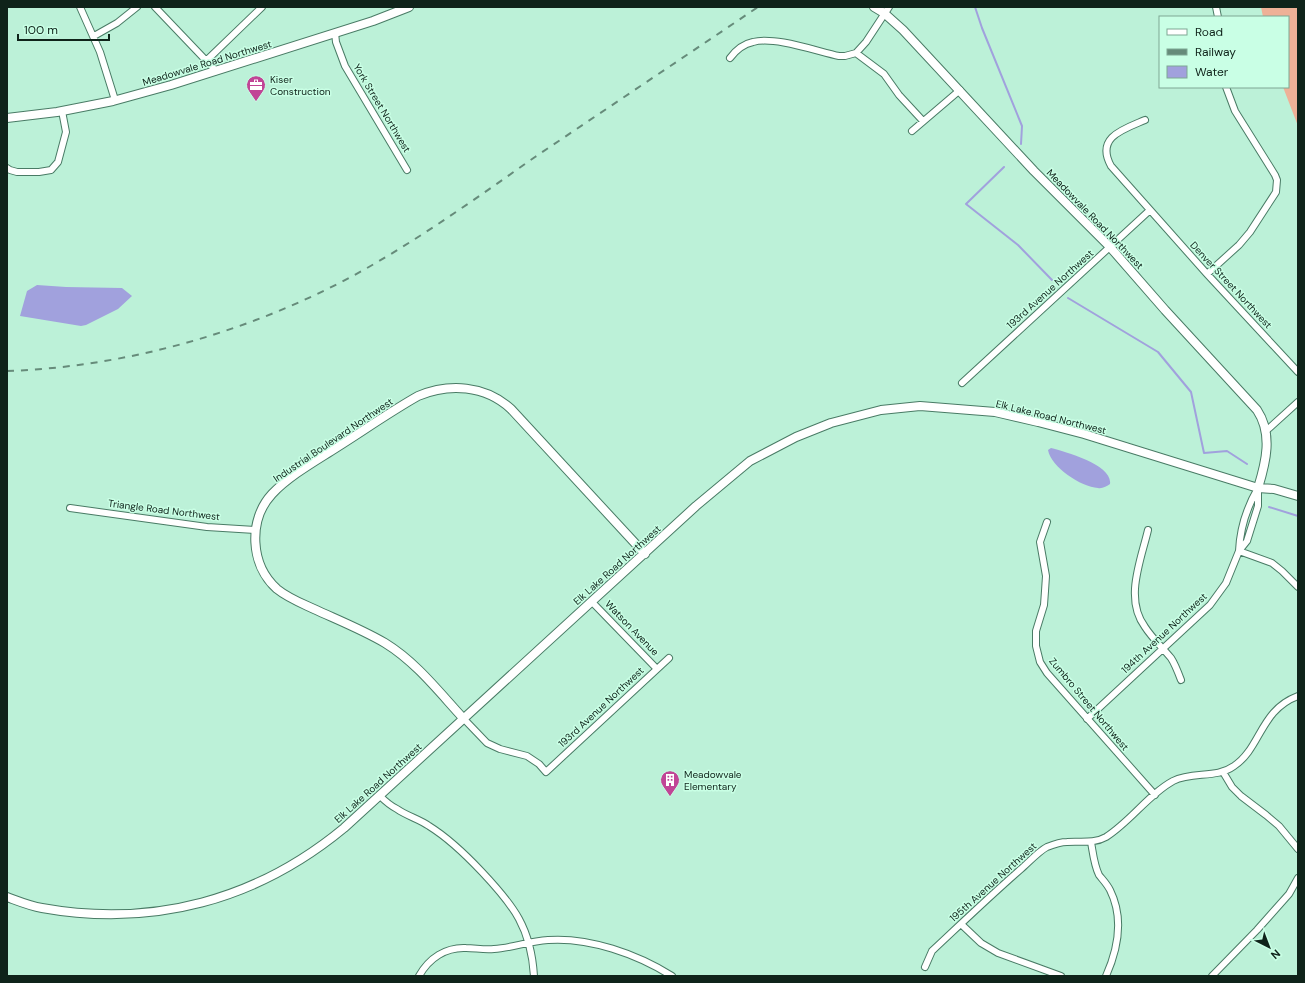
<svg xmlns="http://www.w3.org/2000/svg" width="1305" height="983" viewBox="0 0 1305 983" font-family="'DM Sans',sans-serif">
<rect width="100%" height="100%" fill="#bcf1d8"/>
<path fill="#eeb197" d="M1261 7H1298V126L1283 87H1288V17H1263Z"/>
<path fill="#a1a1dd" d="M37 285 66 287 122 288 132 296 118 309 86 325 81 326 20 316 27 291Z
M1051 448C1066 452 1113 465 1110 484 1107 486 1102 489 1098 488 1081 487 1051 467 1048 450Z"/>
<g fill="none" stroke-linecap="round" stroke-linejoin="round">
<path stroke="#a1a1dd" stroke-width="2" d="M975 7 982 28 1022 126 1021 144
M1004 167 966 204 1018 245 1052 280
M1068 298 1158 352 1191 392 1204 453 1227 451 1247 464
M1269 507 1298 516"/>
<defs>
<path id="minor" d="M80 7 100 52 115 100
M155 7 216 71
M1216 7 1218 17
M335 33 336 42 345 66 407 170
M94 36 117 23 137 7
M856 53 866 42 889 7
M730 58C736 50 743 44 753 42 774 36 816 51 839 56H845L856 53 884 74 899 95 923 121
M206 61 262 7
M1145 120C1124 129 1095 137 1111 166L1207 274 1298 372
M912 131 960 90
M7 168 10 170 17 172H39L51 170 58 162 66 132 62 111
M1207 274 1239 245 1250 232 1276 192 1277 180 1275 175 1235 111 1226 87
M962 383 1150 210
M1266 431 1298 402
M1258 488V506L1247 541 1239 551C1240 528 1247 507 1258 488Z
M70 508 207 527 255 530
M1047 522 1040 542 1046 576 1045 591 1044 605 1036 631V646L1040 662 1047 673 1155 795
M1148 530C1141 560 1124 599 1145 627 1152 638 1162 647 1171 658 1175 664 1178 672 1181 680
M592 602 657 669
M463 718 487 743 500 749 527 756 539 764 546 772 669 658
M1087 719 1210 605 1226 583 1239 551 1272 563 1282 571 1298 587
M1223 772 1232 787 1241 796 1266 815 1279 826 1298 849
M380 796C385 801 391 806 397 809 407 816 419 819 429 826 450 839 466 855 482 872 514 906 531 928 534 976
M1091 842C1093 853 1094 865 1099 875 1103 880 1107 884 1110 890 1124 918 1118 949 1106 976
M961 924 981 943 998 953 1061 976
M925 967 932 951C962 923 991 895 1021 869 1028 863 1039 851 1047 847 1052 845 1061 842 1067 842 1080 841 1094 844 1106 837 1130 822 1149 794 1173 781 1193 771 1216 779 1234 766 1261 748 1260 710 1298 696
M419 976C429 958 446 947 466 948 475 948 484 950 494 949 512 948 529 941 548 940 589 937 637 954 672 976
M1212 976 1257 930 1289 894 1298 878"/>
<path id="tertiary" d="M874 7 884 13 903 30 1034 171 1110 247 1165 310 1257 410C1273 434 1266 462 1258 488
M7 118 57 112 113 101 171 85 373 21 409 7
M463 718C439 692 416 662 385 643 363 630 338 620 314 609 301 603 288 598 277 589 250 565 248 520 272 494 288 477 312 463 331 451 360 433 388 413 418 396 449 383 485 385 511 409L645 554
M7 897C18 901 30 906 42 908 153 928 257 900 344 828L696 506 750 461 796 437 831 423 881 410 920 406 995 412 1038 422 1084 434 1258 488 1274 489 1298 496"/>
</defs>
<use href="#minor" stroke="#497b65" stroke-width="8"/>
<use href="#tertiary" stroke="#497b65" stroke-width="10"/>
<use href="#minor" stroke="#fff" stroke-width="6"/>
<use href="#tertiary" stroke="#fff" stroke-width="8"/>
<path stroke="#668b7a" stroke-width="2" stroke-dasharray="7 7" stroke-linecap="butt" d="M7 371C125 367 245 333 349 278 414 243 475 199 535 157 609 107 684 57 758 7"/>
</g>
<defs>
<symbol id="office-pin" viewBox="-11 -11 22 30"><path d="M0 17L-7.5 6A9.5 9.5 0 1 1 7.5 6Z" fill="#c14596" stroke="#c9ffe5"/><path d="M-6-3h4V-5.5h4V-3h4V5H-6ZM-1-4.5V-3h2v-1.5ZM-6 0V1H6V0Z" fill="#fff"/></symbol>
<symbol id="building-pin" viewBox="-11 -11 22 30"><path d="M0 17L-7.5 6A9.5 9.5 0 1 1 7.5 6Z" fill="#c14596" stroke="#c9ffe5"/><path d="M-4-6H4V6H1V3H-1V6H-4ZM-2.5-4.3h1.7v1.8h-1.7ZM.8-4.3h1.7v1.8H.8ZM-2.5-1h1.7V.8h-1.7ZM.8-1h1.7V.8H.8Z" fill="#fff"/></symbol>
</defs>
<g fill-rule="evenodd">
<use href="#office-pin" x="245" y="74" width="22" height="30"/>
<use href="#building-pin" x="659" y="769" width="22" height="30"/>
</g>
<g text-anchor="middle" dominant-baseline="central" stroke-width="3" stroke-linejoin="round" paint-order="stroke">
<g font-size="10" fill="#0f231a" stroke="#c9ffe5">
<text transform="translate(207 63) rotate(-17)">Meadowvale Road Northwest</text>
<text transform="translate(382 108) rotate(59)">York Street Northwest</text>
<text transform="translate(1095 219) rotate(46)">Meadowvale Road Northwest</text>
<text transform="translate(1231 285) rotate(47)">Denver Street Northwest</text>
<text transform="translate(1050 289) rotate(-42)">193rd Avenue Northwest</text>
<text transform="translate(1051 417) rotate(14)">Elk Lake Road Northwest</text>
<text transform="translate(333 440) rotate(-34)">Industrial Boulevard Northwest</text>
<text transform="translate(164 510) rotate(7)">Triangle Road Northwest</text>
<text transform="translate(617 565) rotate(-42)">Elk Lake Road Northwest</text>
<text transform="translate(632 628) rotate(46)">Watson Avenue</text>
<text transform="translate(1164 633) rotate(-43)">194th Avenue Northwest</text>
<text transform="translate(1089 704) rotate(50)">Zumbro Street Northwest</text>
<text transform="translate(601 707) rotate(-43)">193rd Avenue Northwest</text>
<text transform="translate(378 783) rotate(-42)">Elk Lake Road Northwest</text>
<text transform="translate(993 882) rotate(-42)">195th Avenue Northwest</text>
</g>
<g font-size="10" fill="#0f231a" stroke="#c9ffe5" text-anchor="start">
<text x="270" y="79">Kiser<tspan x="270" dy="12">Construction</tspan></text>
<text x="684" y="774">Meadowvale<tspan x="684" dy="12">Elementary</tspan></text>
</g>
</g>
<rect width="1305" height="983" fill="none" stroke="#0f231a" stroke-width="16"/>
<rect x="1159" y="16" width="130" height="72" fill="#c9ffe5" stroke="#7fa794"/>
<rect x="1167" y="29" width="20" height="6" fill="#ffffff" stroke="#7fa794"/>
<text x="1195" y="36" font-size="12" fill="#0f231a">Road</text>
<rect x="1167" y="49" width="20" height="6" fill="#668b7a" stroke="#7fa794"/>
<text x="1195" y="56" font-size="12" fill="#0f231a">Railway</text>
<rect x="1167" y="66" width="20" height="12" fill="#a1a1dd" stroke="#7fa794"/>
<text x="1195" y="76" font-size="12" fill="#0f231a">Water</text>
<g transform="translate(1269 947) rotate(138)" stroke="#c9ffe5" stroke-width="3" paint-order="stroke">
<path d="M0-3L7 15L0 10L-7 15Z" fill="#0f231a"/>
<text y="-6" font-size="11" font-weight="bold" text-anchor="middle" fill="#0f231a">N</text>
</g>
<path d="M18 34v6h91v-6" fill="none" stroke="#0f231a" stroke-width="2"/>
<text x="24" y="34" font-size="12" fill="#0f231a" stroke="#c9ffe5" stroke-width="3" paint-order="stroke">100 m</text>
</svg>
